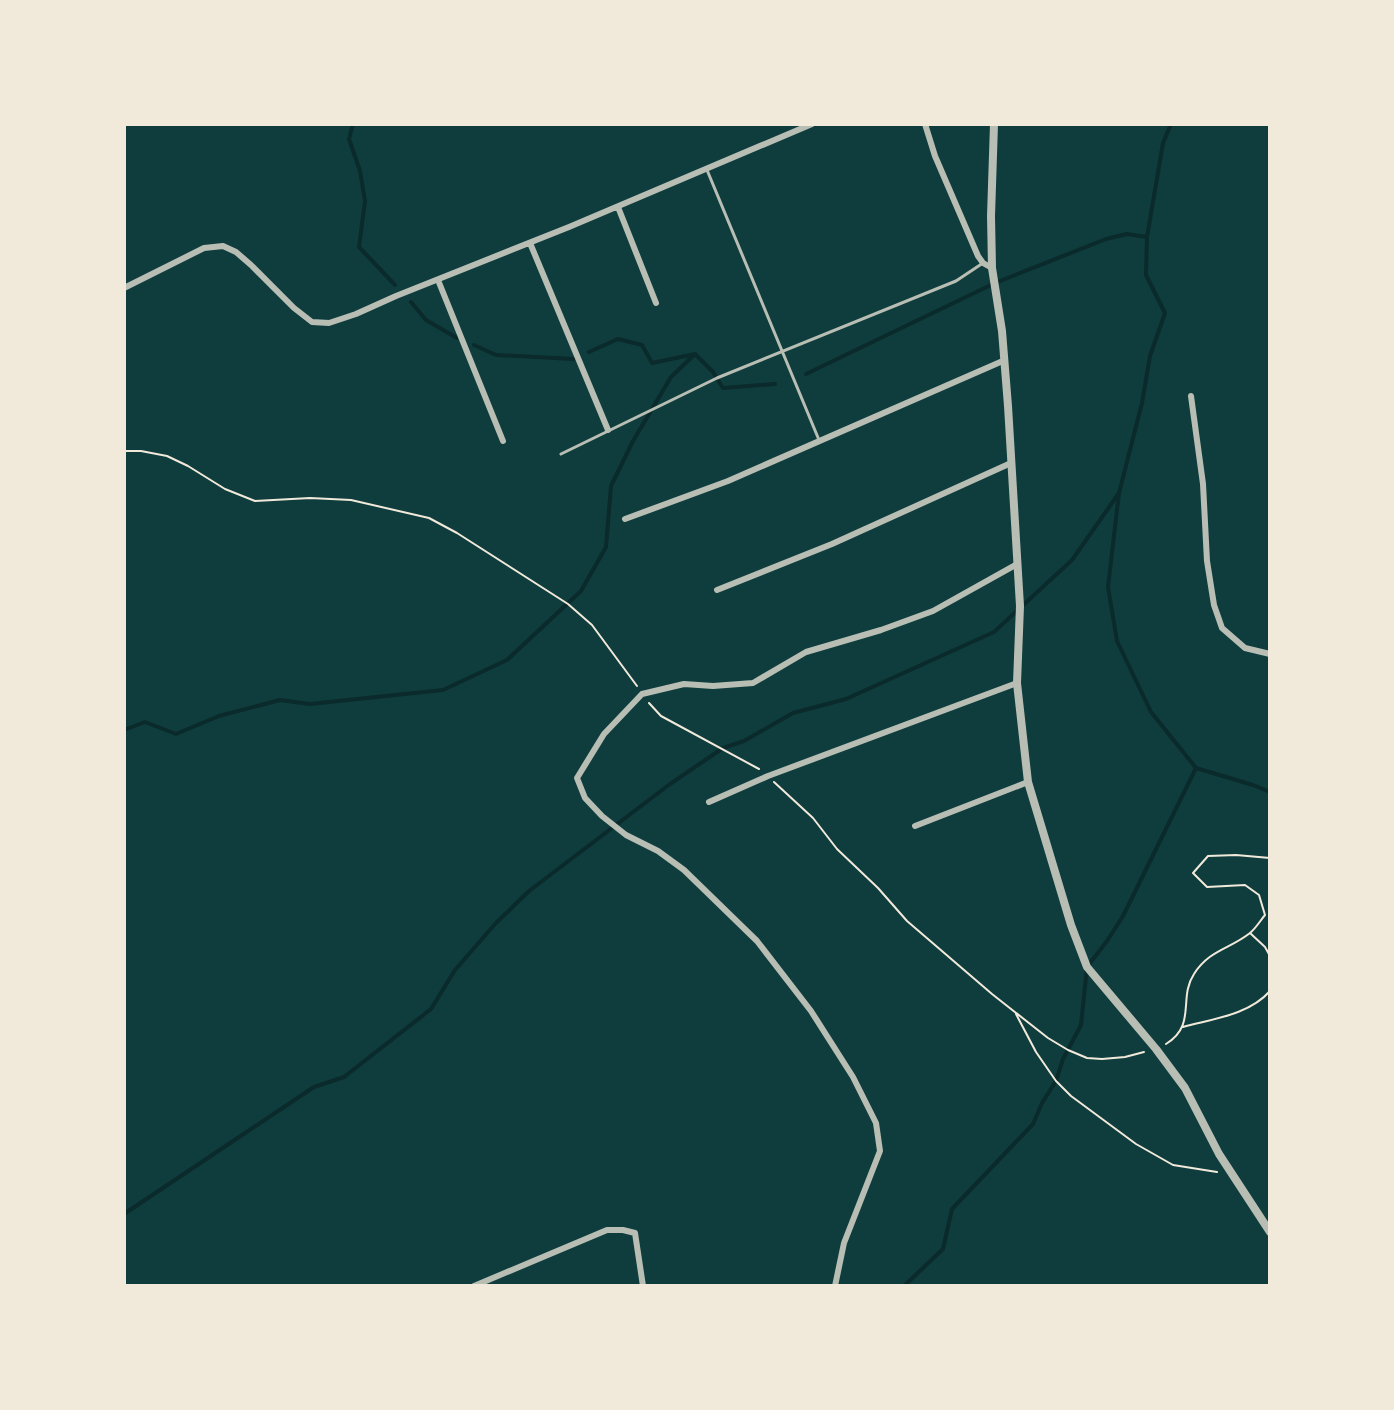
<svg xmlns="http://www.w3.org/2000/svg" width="1394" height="1410" viewBox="0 0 1394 1410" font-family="'DM Sans',sans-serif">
<rect width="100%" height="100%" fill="#0f3d3e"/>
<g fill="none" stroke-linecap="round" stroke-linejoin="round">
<path stroke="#0a2a2b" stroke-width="4" d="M353 124 349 139 360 171 365 201 359 247 395 285
M1171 124 1163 143 1147 237 1146 275 1165 313 1150 356 1142 403 1119 493 1108 587 1117 641 1151 712 1196 768 1253 785 1270 792
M411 302 426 320 457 338
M474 345 496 355 574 359
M589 352 618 339 642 345 652 363 695 354 713 372 723 388 775 384
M806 374 995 283 1106 239 1127 234 1147 237
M124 730 145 722 176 734 219 716 280 700 310 704 443 690 507 660 581 591 606 547 611 486 633 441 671 377 695 354
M124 1214 314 1087 344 1077 431 1009 455 970 495 924 529 891 670 784 723 748 744 741 793 713 846 699 994 632 1072 560 1119 493
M904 1286 943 1249 952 1209 1033 1124 1042 1103 1056 1081 1063 1059 1081 1025 1087 967 1107 941 1123 916 1196 768"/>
<path stroke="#f1e9da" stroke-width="2" d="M124 451H141L167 456 188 466 225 489 255 501 310 498 351 500 429 518 457 533 568 604 592 625 637 686
M649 703 661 716 759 769
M774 782 813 818 837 849 878 888 907 921 992 994 1048 1038 1068 1050 1087 1058 1102 1059 1125 1057 1144 1052
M1250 933 1265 947 1270 956
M1016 1014 1036 1052 1056 1081 1071 1096 1136 1144 1173 1165 1217 1172
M1183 1027C1212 1019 1249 1015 1270 991
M1166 1044C1197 1025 1178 998 1194 974 1209 950 1230 949 1250 933 1256 928 1260 921 1265 915L1259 895 1245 885 1207 887 1193 873 1208 856 1236 855 1270 858"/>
<path stroke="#b8beb3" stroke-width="3" d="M707 170 819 440
M561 454 717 378 956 281 983 263"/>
<path stroke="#b8beb3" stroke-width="6" d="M925 124 935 156 978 256 983 263 992 268
M618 207 656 303
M530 243 608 430
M438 280 503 441
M124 288 204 248 223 246 236 252 251 265 294 308 312 322 329 323 356 314 396 296 569 227 812 124
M1191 396 1203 484 1207 561 1214 605 1222 628 1245 648 1270 654
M625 519 728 481 1005 360
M717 590 832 544 1011 463
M709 802 768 776 1017 683
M915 826 1028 782
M474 1286 607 1230H623L635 1233 643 1286
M835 1286 844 1243 880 1151 876 1123 853 1077 811 1011 757 941 684 870 658 851 626 835 602 816 585 798 577 778 604 734 642 694 684 684 713 686 753 683 806 652 881 630 933 611 1017 564"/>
<path stroke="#b8beb3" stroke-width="8" d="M994 124 991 216 992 268 1002 331 1008 406 1020 606 1017 683 1028 782 1071 925 1087 967 1156 1049 1185 1088 1219 1154 1270 1232"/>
</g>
<rect width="1394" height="1410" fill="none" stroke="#f1e9da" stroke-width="252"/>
</svg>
